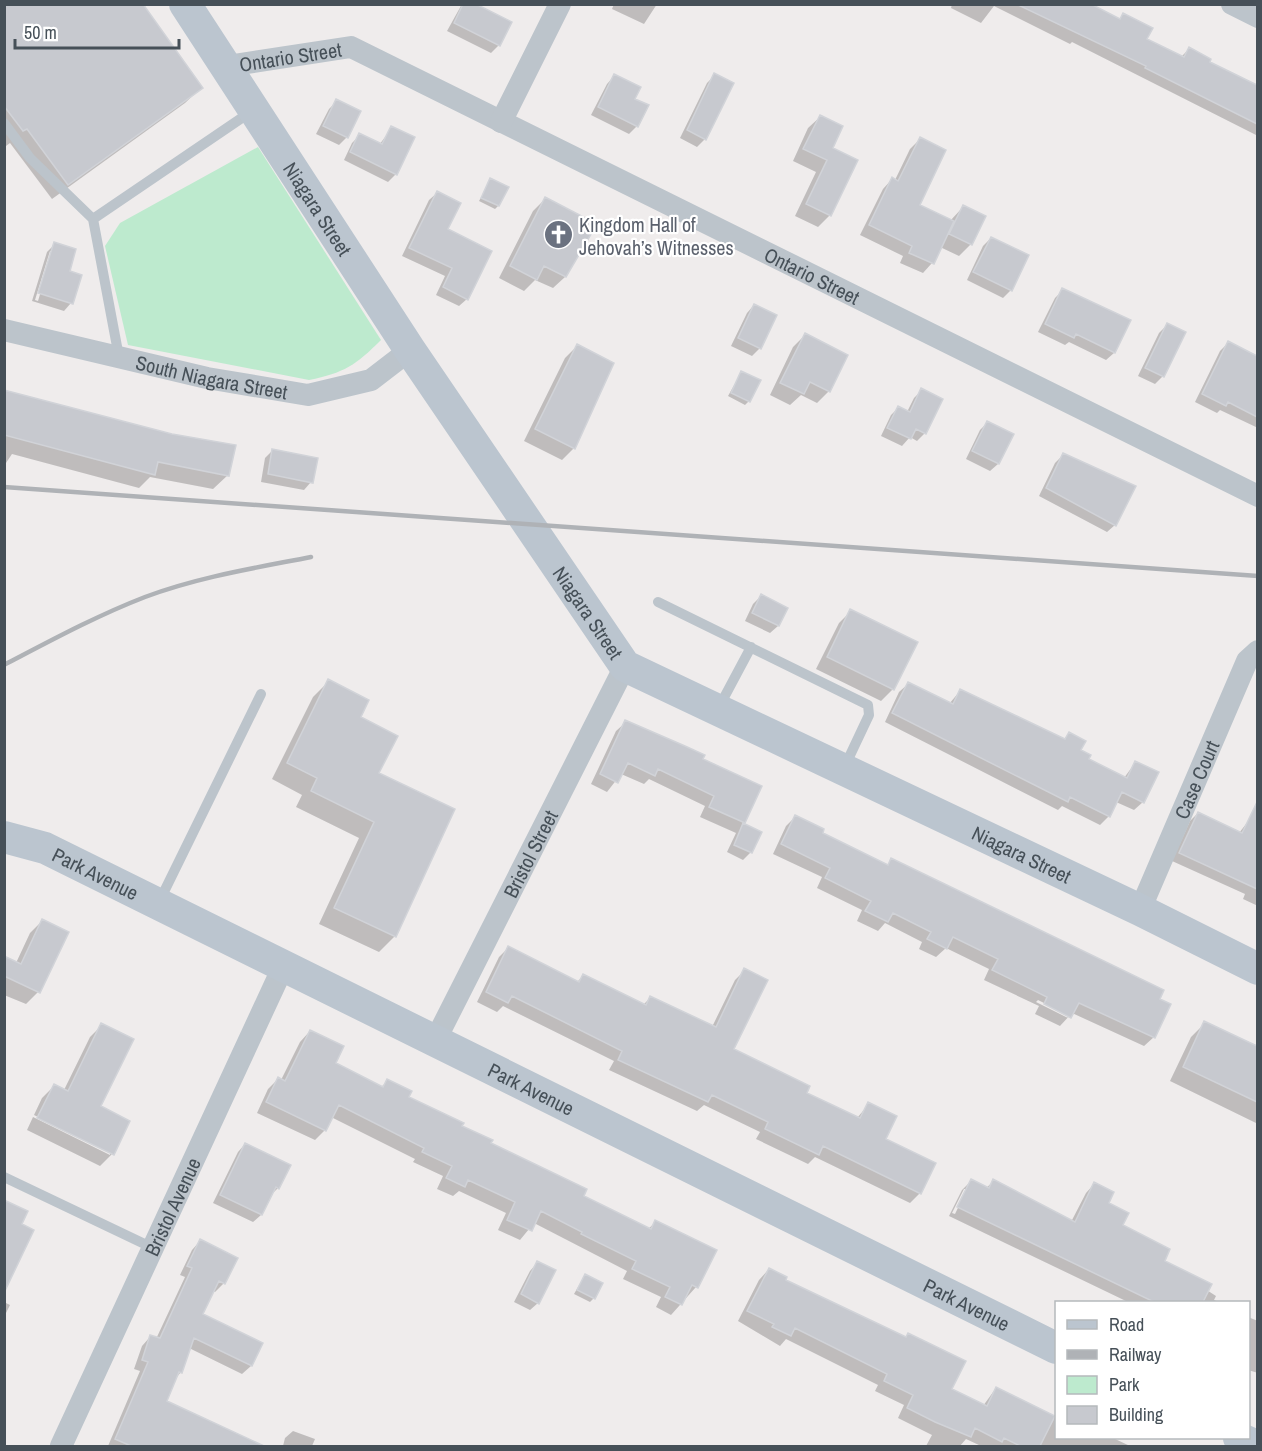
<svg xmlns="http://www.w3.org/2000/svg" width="1262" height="1451" viewBox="0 0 1262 1451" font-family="'Archivo Narrow',sans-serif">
<rect width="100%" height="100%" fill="#efecec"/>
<path fill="#bdeace" d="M258 147 381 340C356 365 344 373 309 380L128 345 105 246 120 223Z"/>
<path fill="#0003" fill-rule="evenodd" d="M4 4 201 88 185 103 52 199 10 143 6 146 4 144Z
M462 4H473L499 45 491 53 447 31Z
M614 4H657L644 24 612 9Z
M952 4H1087L1118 20 1123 15 1145 39 1181 57 1189 49 1208 63 1258 87V136L1072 42 1070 44 994 6 981 23 951 8Z
M715 75 705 139 697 147 680 138 707 83Z
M614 76 633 99 637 126 629 134 591 115 607 84Z
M337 101 347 137 339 145 316 134 329 109Z
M820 117 831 148 830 215 818 227 795 216 816 172 793 161 808 128Z
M392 128 396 174 388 182 344 160 352 143 360 135 379 145Z
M920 139 918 205 950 221 963 207 971 244 959 256 940 247 932 263 923 273 900 263 903 256 860 235 883 189 892 179 895 180 910 149Z
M491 180 498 206 495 209 479 201Z
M437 193 467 299 459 306 436 295 445 276 402 256 429 200Z
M545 199 565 277 553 288 535 280 524 291 499 278 533 211Z
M991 238 1027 256 1011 290 1003 298 967 280 983 246Z
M55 244 68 272 71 303 64 311 32 301 47 252ZM50 251H53L38 301 35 300Z
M1063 290 1114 353 1106 360 1069 342 1065 345 1038 332 1055 298Z
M754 305 760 348 752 356 731 346 747 313Z
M1167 325 1163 376 1155 384 1138 376 1159 333Z
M805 335 829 391 817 403 801 395 790 405 770 395 793 347Z
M1228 343 1244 365 1258 371V428L1220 410 1217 413 1195 402 1220 351Z
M577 346 574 448 562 460 524 441 565 358Z
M741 373 749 401 745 405 728 396Z
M922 390 925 433 917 441 910 437 902 446 881 436 891 415 898 408 907 412 914 398Z
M4 392 228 475 213 489 150 477 139 488 12 454 4 466Z
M988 422 998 464 990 471 966 459 980 430Z
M273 450 311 482 304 490 261 482 265 458Z
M1063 455 1115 525 1107 532 1039 496 1055 463Z
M761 596 786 609 778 626 770 633 745 621 753 604Z
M851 611 893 689 881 701 816 669 839 623Z
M329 681 359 717 377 774 395 936 379 952 319 924 359 838 296 807 302 795 272 779 313 697Z
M908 684 949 704 960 691 1063 740 1069 734 1087 760 1124 778 1135 763 1143 802 1134 810 1116 802 1109 816 1100 825 1062 806 1058 810 885 722 899 692Z
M626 722 760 786 742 824 760 832 751 852 743 860 727 852 736 833 700 817 705 806 649 779 644 784 621 774 607 792 591 784 616 731Z
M1198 813 1239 833 1250 819 1258 823V906L1243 899 1245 894 1172 861 1190 821Z
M795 817 821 833 886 866 892 860 1158 999 1154 1037 1144 1046 1072 1013 1060 1026 1035 1014 1039 1006 984 980 989 969 946 948 936 957 919 949 922 942 885 923 878 931 857 921 862 910 817 888 822 877 773 854 786 826ZM1038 1000 1068 1015V1018L1036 1002Z
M42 921 38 992 26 1004 4 995V958L16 963 30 933Z
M509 947 577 982 583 976 643 1005 650 998 712 1027 735 980 745 970 732 1050 805 1094 857 1118 869 1104 884 1139 920 1193 910 1203 815 1157 808 1164 756 1139 760 1132 704 1105 697 1111 609 1070 614 1061 503 1006 497 1012 477 1002 499 957Z
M1205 1023 1258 1046V1124L1170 1081 1191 1037Z
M102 1025 99 1107 128 1121 112 1154 100 1166 27 1130 33 1117 110 1155V1152L34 1115 42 1098 54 1086 64 1090 90 1037Z
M310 1031 334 1064 381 1087 388 1081 407 1098 582 1197 648 1229 656 1222 696 1287 671 1315 656 1307 661 1297 623 1279 627 1271 534 1223 520 1240 498 1230 506 1213 459 1191 453 1196 437 1189 443 1176 413 1162 415 1159 331 1117 325 1130 315 1140 257 1113 268 1089 278 1079 281 1080 300 1042Z
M245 1144 278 1188 270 1196 261 1215 253 1222 213 1203 238 1152Z
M971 1181 986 1188 994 1181 1071 1222 1086 1193 1094 1184 1121 1226 1162 1261 1216 1296 1214 1300 1219 1302H1128L949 1216 962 1190ZM964 1189H967L955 1214 952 1213Z
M200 1241 224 1283 215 1292 213 1291 201 1315 261 1344 251 1366 242 1374 189 1348 181 1372 176 1378 165 1401 252 1443 250 1446H108L140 1371 134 1369 142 1346 150 1337 156 1339 185 1277 180 1275 192 1250Z
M537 1263 538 1303 530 1310 514 1302 530 1271Z
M769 1269 784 1281 905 1338 908 1335 950 1390 983 1406 996 1388 1056 1418V1438H1113L1130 1446H981L966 1439 960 1446H926L932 1435 898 1418 904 1405 875 1391 878 1385 786 1339 780 1346 738 1321 759 1280Z
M585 1275 594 1298 590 1302 574 1294Z
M4 1302 10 1305 4 1317Z
M1248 1317 1258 1321V1373L1248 1370Z
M293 1431 315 1439 312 1446H283L285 1438Z"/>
<path fill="#c7c9cf" stroke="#d1d3d8" stroke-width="1.5" d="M4 4H143L203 88 68 185 27 129 23 131 4 106Z
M463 4H476L512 22 500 46 454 23Z
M1016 4H1091L1120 19 1123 13 1153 28 1147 39 1184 57 1189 47 1211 59 1210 62 1257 85V124L1145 68 1146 66Z
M714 73 734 83 706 140 687 130Z
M614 74 641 87 635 99 649 105 638 127 598 107Z
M336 99 361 111 348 138 323 126Z
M820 115 843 126 833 148 858 160 831 216 806 204 827 160 803 149Z
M391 126 415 137 397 175 350 152 359 133 382 144Z
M920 137 946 150 920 205 954 221 934 264 909 253 912 246 869 225 892 177 898 181Z
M490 178 509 187 499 206 481 198Z
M437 191 461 203 448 229 492 251 468 300 443 287 452 268 409 248Z
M545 197 597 224 566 277 544 266 537 280 510 266Z
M963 205 986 216 972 245 949 234Z
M991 237 1029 255 1012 291 973 272Z
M54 242 76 249 70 271 82 275 73 304 38 293Z
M1062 288 1131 320 1115 353 1076 334 1074 338 1045 324Z
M754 304 777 315 761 349 738 338Z
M1167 323 1186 332 1164 377 1145 368Z
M805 333 848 355 830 392 810 382 804 394 780 383Z
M1228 341 1257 356V417L1228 402 1226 406 1202 394Z
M577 344 614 363 575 449 535 429Z
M741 371 761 380 750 402 731 393Z
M921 388 943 399 926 434 916 429 911 439 887 428 898 406 910 412Z
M4 390 172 434 236 445 229 476 158 462 155 475 4 435Z
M987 421 1014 434 999 464 972 451Z
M272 449 318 458 313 483 268 474Z
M1063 453 1136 486 1116 526 1046 488Z
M761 594 788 608 779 626 752 613Z
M850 609 918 642 894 690 827 657Z
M328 679 369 700 361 717 398 736 379 773 455 809 396 937 334 908 374 822 311 791 317 778 287 763Z
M908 682 953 704 960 689 1065 739 1069 732 1086 741 1081 750 1091 755 1089 759 1127 778 1135 761 1159 772 1144 803 1122 792 1110 817 1070 797 1068 802 892 713Z
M625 720 685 746 705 755 703 759 762 786 745 823 709 807 714 796 658 769 655 776 628 763 618 783 600 774Z
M1257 802V889L1179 853 1198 812 1242 833Z
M795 815 824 829 823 833 888 865 891 858 1164 990 1160 999 1171 1004 1155 1038 1079 1003 1071 1018 1044 1004 1047 997 992 970 998 959 953 937 947 949 927 939 931 932 893 913 888 922 865 911 871 901 825 878 830 868 781 844Z
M743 823 762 832 752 853 734 845Z
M42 919 69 932 40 993 4 976V956L21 964Z
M508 946 579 982 583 974 646 1005 650 996 716 1027 744 968 768 980 734 1049 810 1086 807 1093 860 1118 868 1102 897 1116 886 1139 936 1163 921 1194 823 1146 819 1155 765 1129 768 1122 712 1095 708 1102 618 1060 622 1051 512 996 508 1003 486 992Z
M1204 1021 1257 1046V1102L1183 1067Z
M101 1023 134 1039 101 1106 130 1121 114 1155 37 1118 54 1084 68 1091Z
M310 1030 344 1046 336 1063 383 1087 387 1079 412 1091 409 1097 464 1123 462 1126 493 1140 491 1143 587 1189 584 1196 651 1229 655 1220 717 1250 698 1288 692 1285 682 1305 665 1297 670 1287 632 1269 636 1261 581 1234 582 1232 541 1211 532 1231 507 1220 515 1202 468 1180 465 1187 446 1178 452 1166 422 1152 424 1148 339 1105 326 1131 266 1102 278 1077 285 1081Z
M245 1143 291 1165 279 1189 276 1187 262 1215 220 1195Z
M971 1179 989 1188 993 1179 1075 1222 1094 1182 1114 1192 1109 1203 1129 1213 1123 1225 1170 1249 1165 1261 1212 1284 1203 1302H1154L957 1207Z
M4 1200 28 1211 22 1224 34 1230 4 1293Z
M200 1239 238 1258 225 1284 219 1281 203 1314 263 1343 252 1366 194 1338 182 1373 179 1372 167 1401 264 1446H131L115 1439 148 1362 142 1360 150 1335 160 1338 192 1268 187 1266Z
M537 1261 556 1270 539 1304 521 1294Z
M769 1268 787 1277 786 1280 906 1337 908 1333 966 1361 952 1389 987 1406 996 1387 1055 1416 1040 1446H1020L1004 1438 1002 1442 975 1428 971 1437 935 1422 907 1408 913 1395 884 1381 887 1374 795 1328 791 1336 772 1327 774 1324 747 1311Z
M585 1274 603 1283 595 1299 577 1290Z"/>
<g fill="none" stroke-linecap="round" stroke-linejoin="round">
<path stroke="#bcc4cb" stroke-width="10" d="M4 123 30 158 93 219
M119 357 93 219 252 111
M658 602 868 705 869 715 844 768
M719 707 751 647
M159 902 261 694
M4 1177 153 1248"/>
<g stroke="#bcc4cb" stroke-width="22">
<path d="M1232 4 1258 17"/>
<path id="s1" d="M227 66 351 47 1258 496"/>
<path d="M501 122 560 4"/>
<path id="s2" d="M4 330 207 378 308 395 371 380 410 350"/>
<path id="s3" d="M1140 910 1247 661 1258 651"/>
<path id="s4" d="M435 1041 625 666"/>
<path id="s5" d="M61 1446 283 967"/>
</g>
<g stroke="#bbc5cf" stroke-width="32">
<path id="s6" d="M185 4 410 350 625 666 1140 910 1258 969"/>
<path id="s7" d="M4 837 45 848 1056 1348"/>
<path d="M1239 1438 1257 1446"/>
</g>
<path stroke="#afb2b6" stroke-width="4.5" d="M4 487 1258 576
M4 665C50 641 96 616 145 597 198 577 255 568 311 557"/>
</g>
<defs>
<symbol id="church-disc" viewBox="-11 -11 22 22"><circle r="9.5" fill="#6b7280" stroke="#fff"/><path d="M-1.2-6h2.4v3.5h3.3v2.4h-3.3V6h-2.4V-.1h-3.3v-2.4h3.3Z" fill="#fff"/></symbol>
</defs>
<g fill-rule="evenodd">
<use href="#church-disc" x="542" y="218" width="33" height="33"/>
</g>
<g text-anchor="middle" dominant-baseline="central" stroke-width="4.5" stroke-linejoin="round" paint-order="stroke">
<g font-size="20" fill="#465058" stroke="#fff">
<text stroke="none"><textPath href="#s1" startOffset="64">Ontario Street</textPath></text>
<text stroke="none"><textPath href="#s6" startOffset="244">Niagara Street</textPath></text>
<text stroke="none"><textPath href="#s1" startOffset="640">Ontario Street</textPath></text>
<text stroke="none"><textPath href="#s2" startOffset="213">South Niagara Street</textPath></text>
<text stroke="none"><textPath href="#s6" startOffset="730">Niagara Street</textPath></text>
<text stroke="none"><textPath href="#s3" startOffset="142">Case Court</textPath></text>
<text stroke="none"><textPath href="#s4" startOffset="210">Bristol Street</textPath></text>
<text stroke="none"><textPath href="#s6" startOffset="1234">Niagara Street</textPath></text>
<text stroke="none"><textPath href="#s7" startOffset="99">Park Avenue</textPath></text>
<text stroke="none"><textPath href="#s7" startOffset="585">Park Avenue</textPath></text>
<text stroke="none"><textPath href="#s5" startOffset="264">Bristol Avenue</textPath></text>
<text stroke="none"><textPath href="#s7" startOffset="1071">Park Avenue</textPath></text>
</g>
<g font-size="20" fill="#5b616d" stroke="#fff" text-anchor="start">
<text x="579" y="224">Kingdom Hall of<tspan x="579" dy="23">Jehovah’s Witnesses</tspan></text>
</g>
</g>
<rect width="1262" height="1451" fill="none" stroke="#465058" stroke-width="12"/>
<rect x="1055" y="1301" width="195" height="138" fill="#ffffff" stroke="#b5b9bc" stroke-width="1.5"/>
<rect x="1067" y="1320" width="30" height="9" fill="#bbc5cf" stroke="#b5b9bc" stroke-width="1.5"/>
<text x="1109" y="1331" font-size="18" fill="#465058">Road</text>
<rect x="1067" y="1350" width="30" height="9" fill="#afb2b6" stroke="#b5b9bc" stroke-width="1.5"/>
<text x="1109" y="1361" font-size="18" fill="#465058">Railway</text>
<rect x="1067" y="1376" width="30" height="18" fill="#bdeace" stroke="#b5b9bc" stroke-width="1.5"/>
<text x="1109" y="1391" font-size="18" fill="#465058">Park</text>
<rect x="1067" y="1406" width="30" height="18" fill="#c7c9cf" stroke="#b5b9bc" stroke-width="1.5"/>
<text x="1109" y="1421" font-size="18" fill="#465058">Building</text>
<path d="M15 39v9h164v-9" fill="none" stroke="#465058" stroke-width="3"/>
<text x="24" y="39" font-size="18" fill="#465058" stroke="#ffffff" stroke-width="4.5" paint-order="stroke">50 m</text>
</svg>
